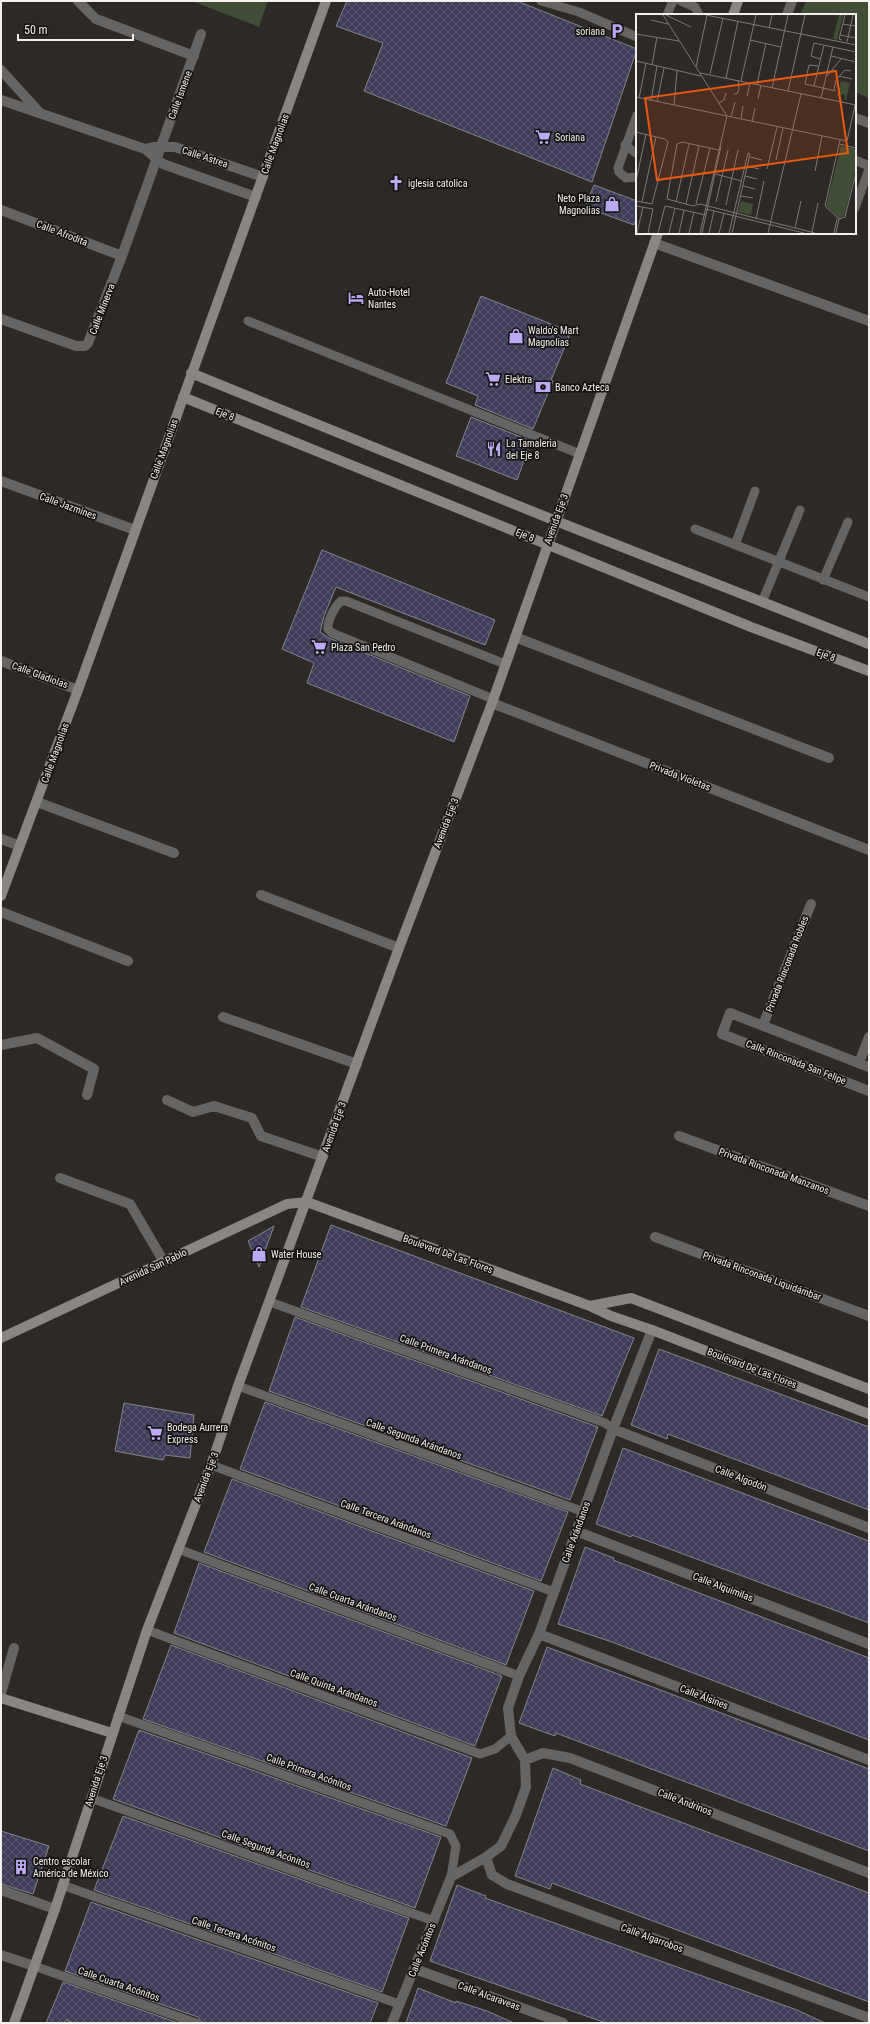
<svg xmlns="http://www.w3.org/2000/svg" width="870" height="2024" viewBox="0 0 870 2024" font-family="'Roboto Condensed',sans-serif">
<defs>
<pattern id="building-cross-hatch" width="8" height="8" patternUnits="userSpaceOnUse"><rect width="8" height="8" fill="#3f3d59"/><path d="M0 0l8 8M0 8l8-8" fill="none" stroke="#5b5971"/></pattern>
</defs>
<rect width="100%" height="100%" fill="#2d2926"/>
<path fill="#414e36" d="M192 1H268L259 27Z
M806 1H869V98L855 92V15H800Z"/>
<path fill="url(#building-cross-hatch)" stroke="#85858b" d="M347 1H517L637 49 592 182 364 91 383 43 336 26Z
M594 185 637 201V218L634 225 585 207Z
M481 296 571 332 551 380 553 381 533 429 475 405 478 396 446 383Z
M471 417 531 441 517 480 456 456Z
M322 550 495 620 485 645 336 587 324 616 320 632 329 638 470 696 454 742 307 683 314 663 282 649Z
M331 1225 634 1338 602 1416 301 1307Z
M274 1226 259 1267 248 1241Z
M295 1317 598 1427 570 1500 269 1391Z
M659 1349 869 1427V1510L668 1434 667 1439 631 1425Z
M265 1402 568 1512 541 1581 240 1469Z
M124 1403 194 1415 190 1458 165 1455 163 1460 115 1451Z
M623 1448 869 1541V1623L632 1535 631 1537 596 1524Z
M232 1479 534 1591 506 1665 204 1552Z
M585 1547 614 1558 613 1560 869 1658V1740L612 1642 558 1624Z
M199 1563 502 1676 475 1746 174 1633Z
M171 1645 472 1758 446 1826 143 1719Z
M547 1647 869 1769V1851L556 1733 555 1736 519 1723Z
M139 1730 441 1837 415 1908 113 1799Z
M553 1768 581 1780 580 1784 869 1893V2002L552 1883 550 1889 515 1876Z
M123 1816 409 1918 382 1992 94 1890Z
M1 1831 49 1846 33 1894 1 1884Z
M457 1885 486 1896 485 1898 797 2010 825 2023H606L430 1961Z
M91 1902 378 2003 370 2023H202L198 2017 65 1971Z
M63 1982 178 2023H74L66 2020 64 2023H46Z
M418 1988 456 2003V2001L487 2011 514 2023H406Z"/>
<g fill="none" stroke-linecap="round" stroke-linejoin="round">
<path stroke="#676563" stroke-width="9" d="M541 1 579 12 637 37
M681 1 695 7 699 15
M667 15 673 1
M637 115 618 168 619 172 626 178 637 177
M625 145 637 154
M855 160 869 166
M855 208 869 169
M248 321 580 454
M695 529 869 597
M735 545 755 491
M823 580 848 522
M762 602 800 510
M493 699 332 633 328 629C327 621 335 606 341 601H346L505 664
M270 1302 605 1423 613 1429
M238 1386 584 1512
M211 1465 554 1592
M178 1549 519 1676
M147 1630 480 1754 495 1749 511 1736
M118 1716 450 1834 456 1846 451 1877
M91 1798 434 1921
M62 1885 399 2004
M34 1966 196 2023"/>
<path stroke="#676563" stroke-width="10" d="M78 1 96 19 194 56
M787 15 792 1
M1 70 40 113
M1 100 145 149 163 164 256 197
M855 118 869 123
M145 149 153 147H175L263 177
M1 210 122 256
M654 243 869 321
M1 319 76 346H85L88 343 122 256 201 34
M1 481 135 530
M515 637 829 758
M1 661 78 690
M492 703 869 850
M37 802 174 853
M1 839 20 846
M261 895 399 948
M1 912 128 961
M223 1017 357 1064
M763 1025 811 904
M1 1045 37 1038 94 1069 87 1095
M859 1063 869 1037
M869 1067 730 1013 722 1034 869 1091
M167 1100 193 1112 214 1106 252 1118 261 1136 323 1157
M679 1136 869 1206
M60 1178 130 1204 164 1262
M655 1237 869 1316
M652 1330 613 1429 539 1634 519 1676 508 1708 511 1736 525 1760 543 1753 570 1758 869 1873
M613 1429 869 1528
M576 1531 869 1644
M539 1634 869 1760
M1 1693 14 1648
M486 1857 501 1846 516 1815 526 1787 525 1760
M1 1890 55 1909
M1 1955 34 1966
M415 1969 563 2023
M392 2023 451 1877 486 1857 492 1875 507 1884 869 2018"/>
<path stroke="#898683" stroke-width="10" d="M733 15 738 1
M191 373 556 521 869 644
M183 397 751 627 869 671
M1 896 78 690 326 1
M590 1306 631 1298 869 1389
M1 1338 287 1204 307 1202 590 1306 611 1316 652 1330 869 1414
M1 1698 112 1733
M14 2023 55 1909 147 1630 211 1465 238 1386 399 948 492 703 658 233"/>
</g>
<defs>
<symbol id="parking-bare" viewBox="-9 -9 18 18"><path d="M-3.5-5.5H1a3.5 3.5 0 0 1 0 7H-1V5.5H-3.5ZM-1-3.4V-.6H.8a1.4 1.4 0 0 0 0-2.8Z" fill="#bbaaf6" stroke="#141211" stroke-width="2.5" paint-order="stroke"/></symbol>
<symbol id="supermarket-bare" viewBox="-9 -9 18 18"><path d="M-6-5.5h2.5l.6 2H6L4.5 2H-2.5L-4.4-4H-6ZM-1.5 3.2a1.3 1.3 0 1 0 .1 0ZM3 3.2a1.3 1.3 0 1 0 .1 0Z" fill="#bbaaf6" stroke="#141211" stroke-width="2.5" paint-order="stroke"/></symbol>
<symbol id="church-bare" viewBox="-9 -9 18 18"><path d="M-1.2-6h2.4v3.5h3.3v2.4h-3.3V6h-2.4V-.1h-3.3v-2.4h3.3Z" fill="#bbaaf6" stroke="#141211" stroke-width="2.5" paint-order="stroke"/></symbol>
<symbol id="shop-bare" viewBox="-9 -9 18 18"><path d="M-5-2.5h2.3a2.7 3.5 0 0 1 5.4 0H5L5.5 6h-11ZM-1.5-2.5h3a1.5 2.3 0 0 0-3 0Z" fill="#bbaaf6" stroke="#141211" stroke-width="2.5" paint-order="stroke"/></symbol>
<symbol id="hotel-bare" viewBox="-9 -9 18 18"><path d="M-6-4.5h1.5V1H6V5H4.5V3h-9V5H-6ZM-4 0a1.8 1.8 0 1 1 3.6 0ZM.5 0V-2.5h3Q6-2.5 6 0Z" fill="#bbaaf6" stroke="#141211" stroke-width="2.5" paint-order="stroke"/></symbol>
<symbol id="bank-bare" viewBox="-9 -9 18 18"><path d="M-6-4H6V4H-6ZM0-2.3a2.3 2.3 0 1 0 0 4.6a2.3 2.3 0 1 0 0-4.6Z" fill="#bbaaf6" stroke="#141211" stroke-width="2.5" paint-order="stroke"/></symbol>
<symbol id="restaurant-bare" viewBox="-9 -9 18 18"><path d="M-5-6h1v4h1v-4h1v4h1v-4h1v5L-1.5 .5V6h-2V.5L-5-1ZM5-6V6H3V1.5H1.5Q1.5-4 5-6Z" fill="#bbaaf6" stroke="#141211" stroke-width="2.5" paint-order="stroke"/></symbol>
<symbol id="building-bare" viewBox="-9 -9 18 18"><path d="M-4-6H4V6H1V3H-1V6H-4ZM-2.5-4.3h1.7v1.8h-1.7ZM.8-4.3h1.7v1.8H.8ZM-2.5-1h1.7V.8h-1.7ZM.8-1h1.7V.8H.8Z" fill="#bbaaf6" stroke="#141211" stroke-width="2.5" paint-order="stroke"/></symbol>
</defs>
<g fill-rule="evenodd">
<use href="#parking-bare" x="606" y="20" width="22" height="22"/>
<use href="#supermarket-bare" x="532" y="126" width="22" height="22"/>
<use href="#church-bare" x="385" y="172" width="22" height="22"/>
<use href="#shop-bare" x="601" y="193" width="22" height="22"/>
<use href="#hotel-bare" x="345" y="287" width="22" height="22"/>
<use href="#shop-bare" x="505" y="325" width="22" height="22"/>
<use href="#supermarket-bare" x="482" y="368" width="22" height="22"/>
<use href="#bank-bare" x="532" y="376" width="22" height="22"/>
<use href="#restaurant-bare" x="483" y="438" width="22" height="22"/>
<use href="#supermarket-bare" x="308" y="636" width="22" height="22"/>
<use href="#shop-bare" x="248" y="1243" width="22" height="22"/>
<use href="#supermarket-bare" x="144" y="1422" width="22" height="22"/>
<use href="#building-bare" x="10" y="1856" width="22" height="22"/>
</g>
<g text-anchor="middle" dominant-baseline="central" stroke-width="3.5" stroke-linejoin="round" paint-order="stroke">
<g font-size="10" fill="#f3f0ed" stroke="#141211" text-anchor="start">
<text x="605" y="31" text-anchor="end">soriana</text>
<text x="555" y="137">Soriana</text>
<text x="408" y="183">iglesia catolica</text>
<text x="600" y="198" text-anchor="end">Neto Plaza<tspan x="600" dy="12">Magnolias</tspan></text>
<text x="368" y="292">Auto-Hotel<tspan x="368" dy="12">Nantes</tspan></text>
<text x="528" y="330">Waldo's Mart<tspan x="528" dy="12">Magnolias</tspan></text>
<text x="505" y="379">Elektra</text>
<text x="555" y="387">Banco Azteca</text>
<text x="506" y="443">La Tamaleria<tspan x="506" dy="12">del Eje 8</tspan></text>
<text x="331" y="647">Plaza San Pedro</text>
<text x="271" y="1254">Water House</text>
<text x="167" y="1427">Bodega Aurrera<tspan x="167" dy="12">Express</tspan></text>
<text x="33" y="1861">Centro escolar<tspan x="33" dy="12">América de México</tspan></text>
</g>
<g font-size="10" fill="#f3f0ed" stroke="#141211">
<text transform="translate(180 95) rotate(-70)">Calle Ismene</text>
<text transform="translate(275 144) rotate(-70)">Calle Magnolias</text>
<text transform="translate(205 157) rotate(18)">Calle Astrea</text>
<text transform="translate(62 233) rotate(21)">Calle Afrodita</text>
<text transform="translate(102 309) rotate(-69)">Calle Minerva</text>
<text transform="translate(225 414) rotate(22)">Eje 8</text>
<text transform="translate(164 449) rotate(-70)">Calle Magnolias</text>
<text transform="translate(68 506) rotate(20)">Calle Jazmines</text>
<text transform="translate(556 519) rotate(-70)">Avenida Eje 3</text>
<text transform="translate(525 535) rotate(22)">Eje 8</text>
<text transform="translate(826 655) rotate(20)">Eje 8</text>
<text transform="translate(40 675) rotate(20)">Calle Gladiolas</text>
<text transform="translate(55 753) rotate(-70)">Calle Magnolias</text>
<text transform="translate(680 776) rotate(21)">Privada Violetas</text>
<text transform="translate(446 823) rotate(-69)">Avenida Eje 3</text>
<text transform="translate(787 964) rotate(-69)">Privada Rinconada Robles</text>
<text transform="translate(796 1062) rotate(21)">Calle Rinconada San Felipe</text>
<text transform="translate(334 1127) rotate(-70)">Avenida Eje 3</text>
<text transform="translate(774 1171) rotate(20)">Privada Rinconada Manzanos</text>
<text transform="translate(448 1254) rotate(20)">Boulevard De Las Flores</text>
<text transform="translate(153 1267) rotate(-25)">Avenida San Pablo</text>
<text transform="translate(762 1276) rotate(20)">Privada Rinconada Liquidámbar</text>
<text transform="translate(446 1354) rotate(20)">Calle Primera Arándanos</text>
<text transform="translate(752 1368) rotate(21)">Boulevard De Las Flores</text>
<text transform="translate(414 1439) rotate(20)">Calle Segunda Arándanos</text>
<text transform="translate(206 1477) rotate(-69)">Avenida Eje 3</text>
<text transform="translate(741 1478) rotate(21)">Calle Algodón</text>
<text transform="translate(386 1519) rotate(20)">Calle Tercera Arándanos</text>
<text transform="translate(576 1532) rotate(-70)">Calle Arándanos</text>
<text transform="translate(723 1587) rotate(21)">Calle Alquimilas</text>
<text transform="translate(353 1602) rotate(20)">Calle Cuarta Arándanos</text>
<text transform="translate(334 1688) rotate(20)">Calle Quinta Arándanos</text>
<text transform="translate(704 1697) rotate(21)">Calle Álsines</text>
<text transform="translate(309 1772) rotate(20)">Calle Primera Acónitos</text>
<text transform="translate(96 1781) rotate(-72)">Avenida Eje 3</text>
<text transform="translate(685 1802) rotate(21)">Calle Andrinos</text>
<text transform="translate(266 1849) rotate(20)">Calle Segunda Acónitos</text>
<text transform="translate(234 1934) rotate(19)">Calle Tercera Acónitos</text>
<text transform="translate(652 1938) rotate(20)">Calle Algarrobos</text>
<text transform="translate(422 1950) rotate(-68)">Calle Acónitos</text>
<text transform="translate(119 1984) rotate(19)">Calle Cuarta Acónitos</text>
<text transform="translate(489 1996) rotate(20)">Calle Alcaraveas</text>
</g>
</g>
<g transform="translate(636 14)">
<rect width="220" height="220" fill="#2d2926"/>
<path d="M203 1H207L201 26 197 25ZM205 67 214 69 210 86 208 85 209 80 201 82ZM205 132 220 135V153L209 201 203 204 190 192ZM105 187 117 190 115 201 102 198Z" fill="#414e36"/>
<path fill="none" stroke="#7c7976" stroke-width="1" d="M27 1 91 102M30 1 55 13M70 1 220 31M15 6 32 10M206 10 220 12M133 14 136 1M0 20 43 27M204 21 220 24M114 26 145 33M206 26 203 25 209 1M211 28 217 1M195 42 220 48M184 45 175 42 178 29 220 38M0 47 65 62M16 51 21 23M182 52 173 51 169 70 200 77M60 53 71 1M64 59 220 91M74 60 87 4M191 62 205 45M203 62 216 65M90 64 102 7M105 67 120 1M121 70 130 29M178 72 188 31M136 74 152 1M198 76 200 66 207 58 209 56 215 57M152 77 169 1M98 80H101L103 75 102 66M111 82 114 69M0 83 211 127 220 87M3 84 10 49M185 84 197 33M122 85 125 71M15 87 21 52M21 88 28 54M83 89 88 86 90 79M38 91 41 57M95 103 99 88M105 105 107 92M116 108 119 94M0 118 29 125 32 128 16 190 0 187M203 130 220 134M83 136 46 128 41 130 31 185 57 192 64 190 179 219M114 143 126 146M140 146 147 114M111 152 123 155M131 155 141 113M179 157 186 122M79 160 106 167M109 162 121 165M0 167 10 120M107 172 119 175M105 182 117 184M6 188 20 123M40 188 53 130M80 188 92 136M50 190 63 132M60 190 74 134M90 191 102 136M0 192 17 195 12 219M70 195 168 219M120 205 128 167M203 205 189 192 204 126M203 205 209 203 220 159M159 214 165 187M176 218 182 189M1 219 7 193M22 219 29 192 70 201M33 219 39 194M43 219 48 196M53 219 58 198M64 219 91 102M66 219 85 132M73 219 78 197M83 219 88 199M93 219 112 139 114 140 96 219M132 219 165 80M198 219 201 205M200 219 203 205"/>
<path fill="#e8590c" fill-opacity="0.15" stroke="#e8590c" stroke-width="2" d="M200 57 212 139 21 166 9 84Z"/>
<rect width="220" height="220" fill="none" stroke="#f3f0ed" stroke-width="2"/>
</g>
<rect width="870" height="2024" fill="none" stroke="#f3f0ed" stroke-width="4"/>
<path d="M18 34v6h115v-6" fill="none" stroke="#f3f0ed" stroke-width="2"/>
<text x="24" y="34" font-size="12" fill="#f3f0ed" stroke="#141211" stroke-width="3" paint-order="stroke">50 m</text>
</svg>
